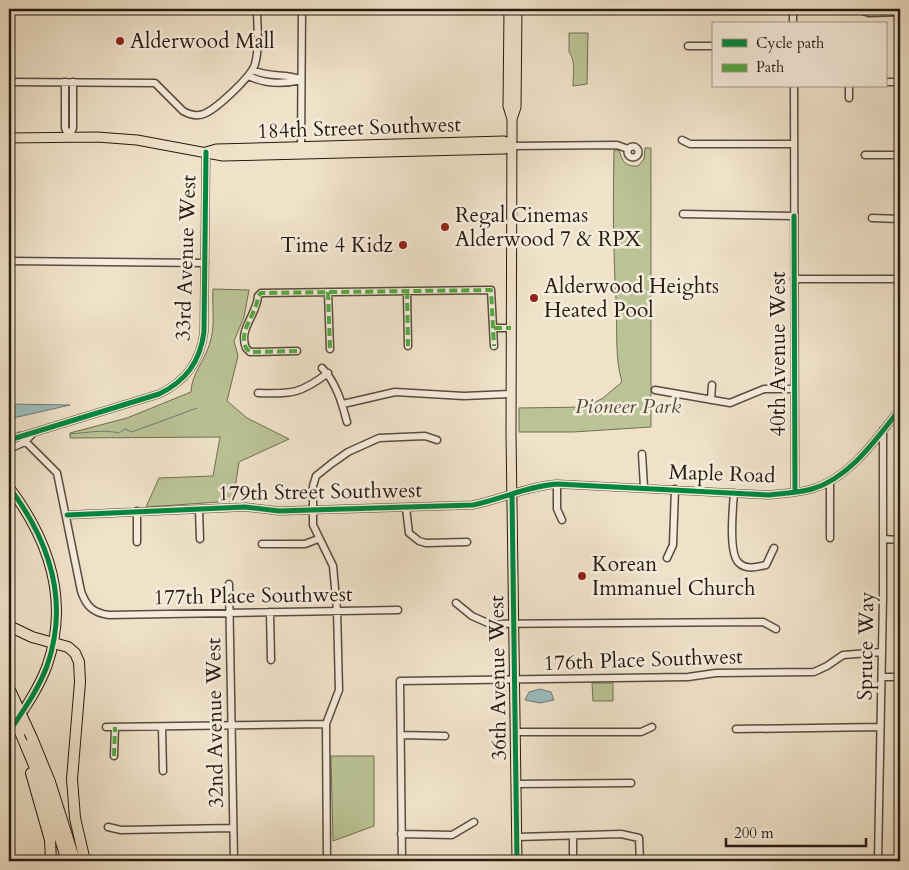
<svg xmlns="http://www.w3.org/2000/svg" width="909" height="870" viewBox="0 0 909 870" font-family="Cardo,serif">
<rect width="100%" height="100%" fill="#efe2c9"/>
<filter id="stains"><feTurbulence type="fractalNoise" baseFrequency=".004" numOctaves="4"/><feColorMatrix values="0 0 0 0 .2 0 0 0 0 .09 0 0 0 0 .02 0 0 0 .5 -.17"/></filter>
<radialGradient id="worn" r=".72"><stop offset=".6" stop-color="#630" stop-opacity="0"/><stop offset="1" stop-color="#630" stop-opacity=".3"/></radialGradient>
<path fill="#bac395" stroke="#706e52" d="M569 33H588L587 84 573 86C573 76 576 60 569 52Z
M645 148H651V427L573 432H519V408L586 407 603 398 622 382C614 355 618 327 616 299 613 249 613 200 614 150H619C622 161 625 167 638 166L644 159Z
M213 289 249 290 244 317 234 341 238 356 227 401 247 418 289 439 239 462 233 501 146 507 159 478 213 476 220 437 70 438V433L127 418 191 392C191 374 207 358 211 339 215 324 212 305 213 289Z
M592 683H613V701H593Z
M331 756H374V826L333 841Z"/>
<path fill="#9cbcbd" stroke="#6d7b78" d="M9 404 70 405 9 419Z
M540 689 551 692 554 700 540 703 525 700 529 692Z"/>
<g fill="none" stroke-linecap="round" stroke-linejoin="round">
<path stroke="#6d7b78" stroke-width="1" d="M70 434C87 433 102 429 119 433L125 429 132 432 197 408"/>
<defs>
<path id="minor" d="M857 9 869 13 900 12
M793 24V9
M688 46H713
M253 70C268 78 285 73 300 79
M249 76C265 84 284 84 301 80
M9 82 155 83 183 111C190 115 198 117 206 113 218 107 252 76 255 64 260 47 257 26 257 9
M65 82V128L69 137
M885 82H900
M794 86 795 492
M849 98V86
M69 137 73 128V82
M682 140 690 144H794
M512 146 617 145 628 149
M627.5 152a5.5 5.5 0 1 1 11 0a5.5 5.5 0 1 1-11 0Z
M301 149 302 9
M865 155H900
M683 214 794 216
M872 218 900 219
M9 261 205 263
M794 279H900
M407 291 408 346
M328 292 330 349
M494 328H511
M297 351 250 352 246 348C238 329 257 315 258 296L261 293 491 290 494 346
M322 368C336 382 342 403 347 422
M655 390 730 403 764 389H795
M258 393C292 394 300 394 328 373
M711 400 712 385
M343 404 395 392 464 396 511 394
M20 436 57 473 81 591C86 606 93 613 109 615L398 610
M9 440 159 394C186 381 200 362 204 332L206 152
M9 449 25 442 33 433
M642 454 644 487
M830 482V538
M557 484V509L562 520
M734 493C733 507 728 554 739 563 746 570 757 567 766 565L774 548
M406 508 409 533 419 541 426 543 467 542
M199 510 200 539
M137 511V542
M67 515 245 507 279 511 473 505C502 499 528 486 557 484L769 495C784 493 798 493 812 489 850 478 876 439 900 409
M883 539 900 540
M262 544H305L318 539
M667 558 673 545 675 489
M229 584 234 861
M456 603 472 616 490 624 763 622 776 629
M270 612 271 660
M882 677H900
M106 727 326 724
M162 728 163 771
M736 729 880 727
M515 732H641L652 727
M401 735 445 736
M114 756 115 727
M516 784 631 783
M108 827 121 830 233 828
M401 834 452 835 474 822
M517 837 621 834 639 838 640 861
M573 837V861
M327 861 326 724 339 690 337 610 333 566 313 525V486L316 476 331 464 348 452 379 438 425 436 437 440
M402 861 400 681 688 677 716 673 814 672 827 666 843 655 882 652
M878 861 883 598V430"/>
<path id="major" d="M509 9 508 106 512 119
M517 9 516 107 512 119 511 434 517 861
M9 138 97 137 137 140 223 156 504 149 512 146
M206 152 216 149 504 141 512 146
M9 487C49 540 70 600 47 666 38 690 23 711 9 732"/>
<path id="highway" d="M9 626 32 637 68 647 75 653 79 662 80 682 72 779 75 818 85 861
M20 732 46 794 67 861
M32 738 50 782 75 861
M31 773 50 840 51 861"/>
</defs>
<use href="#minor" stroke="#594c3e" stroke-width="9"/>
<use href="#major" stroke="#271a10" stroke-width="11"/>
<use href="#highway" stroke="#271a10" stroke-width="12"/>
<use href="#minor" stroke="#f5ecdc" stroke-width="6"/>
<use href="#major" stroke="#efe2c9" stroke-width="9"/>
<use href="#highway" stroke="#efe2c9" stroke-width="10"/>
<defs>
<path id="highway-bridge" d="M9 688 32 738
M9 709 20 732"/>
</defs>
<use href="#highway-bridge" stroke="#271a10" stroke-width="12" stroke-linecap="butt"/>
<use href="#highway-bridge" stroke="#efe2c9" stroke-width="10"/>
<path stroke="#53a942" stroke-width="4" stroke-dasharray="8 4" stroke-linecap="butt" d="M407 291 408 346
M328 292 330 349
M494 328H511
M297 351 250 352 246 348C238 329 257 315 258 296L261 293 491 290 494 346
M114 756 115 727"/>
<defs>
<path id="cycleway" d="M794 216 795 492
M9 440 159 394C186 381 200 362 204 332L206 152
M9 487C49 540 70 600 47 666 38 690 23 711 9 732
M512 495 517 861
M67 515 245 507 279 511 473 505C502 499 528 486 557 484L769 495C784 493 798 493 812 489 850 478 876 439 900 409"/>
</defs>
<use href="#cycleway" stroke="#f5ecdc" stroke-width="8"/>
<use href="#cycleway" stroke="#00873e" stroke-width="5"/>
</g>
<g fill="#8f2418" stroke="#f5ecdc" stroke-width="2">
<circle cx="120" cy="41" r="5"/>
<circle cx="445" cy="227" r="5"/>
<circle cx="403" cy="245" r="5"/>
<circle cx="534" cy="298" r="5"/>
<circle cx="582" cy="576" r="5"/>
</g>
<g text-anchor="middle" dominant-baseline="central" stroke-width="5" stroke-linejoin="round" paint-order="stroke">
<g font-size="21" fill="#271a10" stroke="#f5ecdc" text-anchor="start">
<text x="130" y="41">Alderwood Mall</text>
<text x="455" y="215">Regal Cinemas<tspan x="455" dy="24">Alderwood 7 &amp; RPX</tspan></text>
<text x="393" y="245" text-anchor="end">Time 4 Kidz</text>
<text x="544" y="286">Alderwood Heights<tspan x="544" dy="24">Heated Pool</tspan></text>
<text x="592" y="564">Korean<tspan x="592" dy="24">Immanuel Church</tspan></text>
</g>
<g font-size="21" fill="#271a10" stroke="#f5ecdc">
<text transform="translate(359 128) rotate(-2)">184th Street Southwest</text>
<text transform="translate(186 258) rotate(-88)">33rd Avenue West</text>
<text transform="translate(778 354) rotate(-90)">40th Avenue West</text>
<text transform="translate(722 474) rotate(2)">Maple Road</text>
<text transform="translate(320 492) rotate(-1)">179th Street Southwest</text>
<text transform="translate(253 596) rotate(-1)">177th Place Southwest</text>
<text transform="translate(866 646) rotate(-89)">Spruce Way</text>
<text transform="translate(643 660) rotate(-2)">176th Place Southwest</text>
<text transform="translate(498 678) rotate(-91)">36th Avenue West</text>
<text transform="translate(215 723) rotate(-91)">32nd Avenue West</text>
</g>
<g font-size="21" font-style="italic" fill="#534d38" stroke="#f5ecdc">
<text x="628" y="406">Pioneer Park</text>
</g>
</g>
<rect width="909" height="870" fill="none" stroke="#efe2c9" stroke-width="30"/>
<rect x="10" y="10" width="889" height="850" fill="none" stroke="#271a10" stroke-width="2.5"/>
<rect x="15" y="15" width="879" height="840" fill="none" stroke="#271a10"/>
<rect x="712" y="22" width="175" height="65" fill="#f5ecdc" stroke="#a3988a"/>
<rect x="722" y="39" width="25" height="8" fill="#00873e" stroke="#a3988a"/>
<text x="756" y="48" font-size="15" fill="#271a10">Cycle path</text>
<rect x="722" y="64" width="25" height="8" fill="#53a942" stroke="#a3988a"/>
<text x="756" y="72" font-size="15" fill="#271a10">Path</text>
<path d="M726 838v8h140v-8" fill="none" stroke="#271a10" stroke-width="2.5"/>
<text x="734" y="838" font-size="15" fill="#271a10" stroke="#f5ecdc" stroke-width="4" paint-order="stroke">200 m</text>
<rect width="100%" height="100%" filter="url(#stains)"/>
<rect width="100%" height="100%" fill="url(#worn)"/>
</svg>
